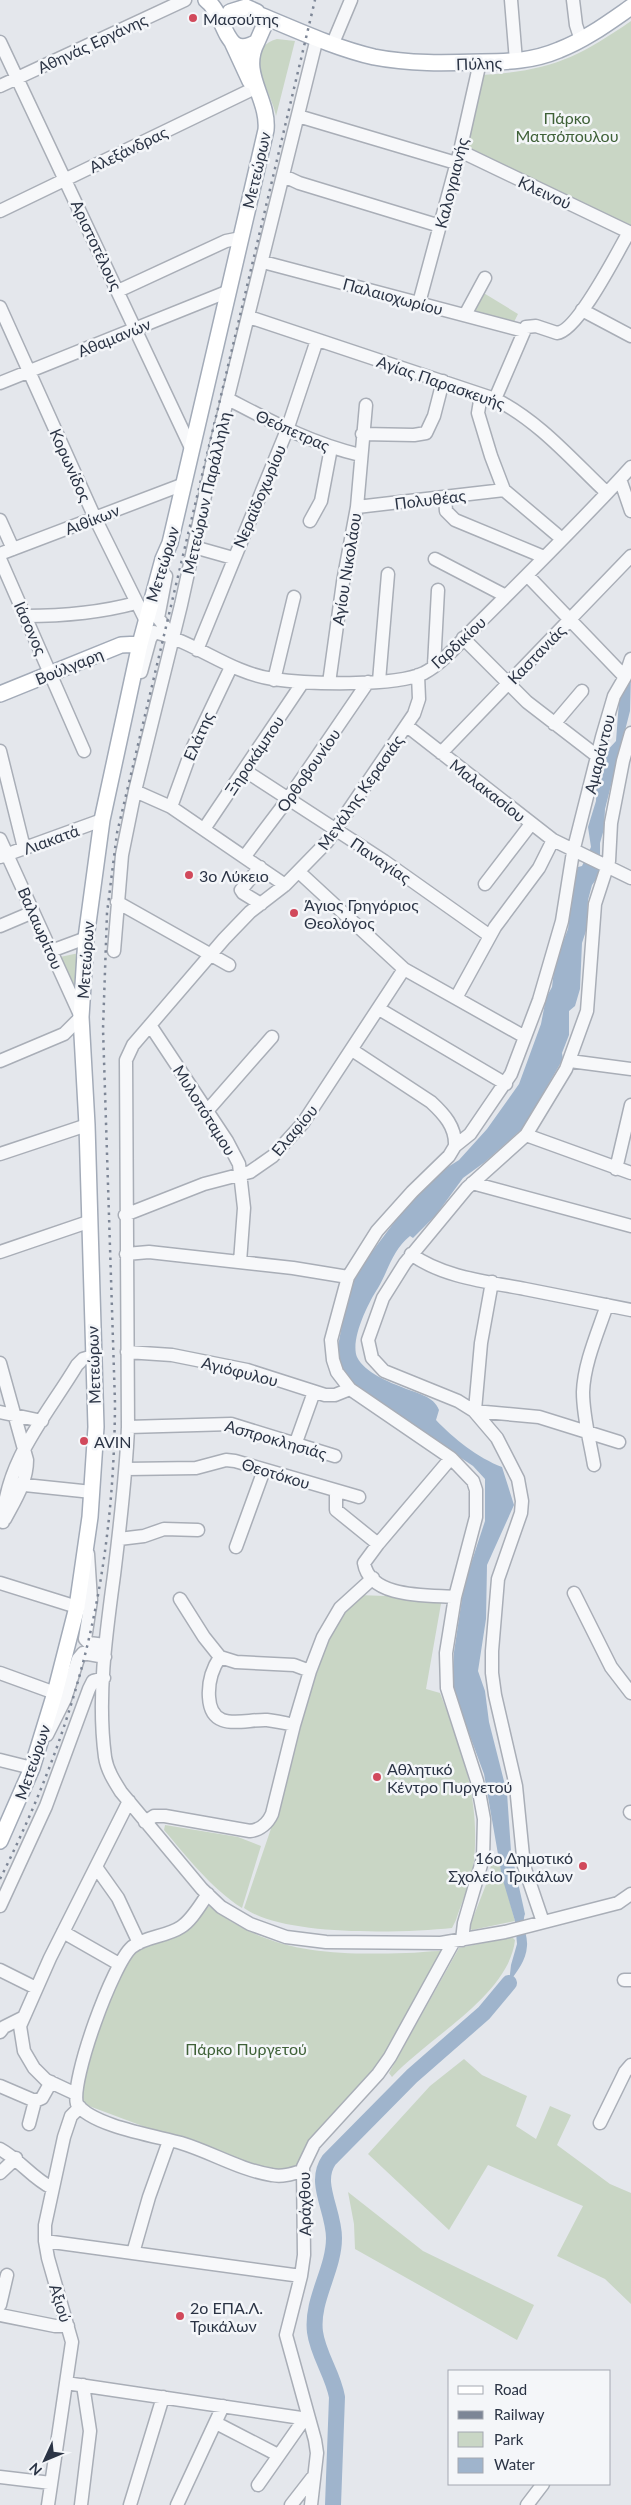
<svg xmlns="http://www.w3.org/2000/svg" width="631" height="2505" viewBox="0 0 631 2505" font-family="Lato,sans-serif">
<rect width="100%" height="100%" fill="#e4e7ec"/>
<path fill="#c9d6c5" d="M631 21V227L472 152 466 141 481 75C549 71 576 59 631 21Z
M277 39 295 41 276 116C272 93 240 49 277 39Z
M482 292 518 314 513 324 472 311Z
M79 953 77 995 60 957Z
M358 1595 442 1598 426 1689 440 1693C462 1750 480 1798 474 1861 472 1880 462 1901 456 1920L452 1928C402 1933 284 1937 244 1908L278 1808 291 1756 329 1633 339 1611Z
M165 1825 238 1837 261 1846 242 1908C211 1888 188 1858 164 1830Z
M492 1858H498L515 1921 472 1930 469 1928 489 1877Z
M209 1906C270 1954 331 1955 406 1953 417 1953 429 1951 440 1951L444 1955 393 2047 297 2167 290 2171 260 2170 81 2103 89 2056 115 1982 134 1951 194 1923Z
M512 1937 515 1940C509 1995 429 2037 392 2077L389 2073 459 1948Z
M464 2059 482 2075 527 2096 516 2126 536 2139 550 2106 571 2115 557 2145 610 2184 631 2193V2304L605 2279 557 2256 583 2206 488 2165 449 2230 368 2154 430 2086Z
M348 2192 423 2251 534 2305 517 2340 355 2249 354 2224Z"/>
<path fill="#9fb4cc" d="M631 673 630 711 605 809 604 829 600 843V874L592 885 588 900 587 928 582 943 580 989 575 1006 569 1011V1035L562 1053 563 1059 523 1128 485 1162 463 1178 436 1215 413 1238 410 1236C393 1249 388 1271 378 1288 368 1303 350 1340 357 1357 365 1373 389 1382 404 1388 416 1393 434 1396 439 1410L436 1420C453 1438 478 1458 502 1467L514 1505 487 1565 486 1619 478 1671 485 1691 489 1722 507 1793 511 1851 525 1914C521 1925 528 1935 527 1946 526 1961 517 1971 509 1983L511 1965 517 1944 515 1921 502 1877 484 1774 458 1704 452 1683 454 1652 464 1585 485 1521V1479L473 1466 358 1389 346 1377 336 1356 349 1290 356 1273 408 1204 440 1172 459 1160 487 1129 519 1084 541 1024 546 998 552 987 555 962 568 929 574 879 578 867 582 866 591 847 588 827 596 801 597 778 604 754 616 741 620 688Z"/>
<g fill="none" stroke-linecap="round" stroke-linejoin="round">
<path stroke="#9fb4cc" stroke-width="16" d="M333 2505 337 2397C333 2374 318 2355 315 2332 311 2300 334 2270 334 2238 334 2210 313 2183 329 2160L412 2076 484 2013 509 1983"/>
<defs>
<path id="minor" d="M511 0 516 61
M573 0 576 25 581 40
M0 42 192 450
M333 43 351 0
M0 86 185 0
M298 116 456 163
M460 151 631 233
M284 176 299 183 440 226
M0 211 255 88
M263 262 524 331
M118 291 226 241 241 238
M419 303 460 151 480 62
M0 307 95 518 146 621
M582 310 631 336
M465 315 485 278
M249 317 495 399C539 421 572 460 607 493
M0 383 229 291
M481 395 478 413 491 456 504 490 562 539
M228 399C274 423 310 443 360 455
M495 399 526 327 536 326 557 333C578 331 618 251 629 232
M362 434 414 435 426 433 434 416 443 381
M620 479 631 511
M445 497 446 511 455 520 544 557
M357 507 504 490
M0 520 13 549
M310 521 321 501 331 448
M194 547 233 558
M0 554 184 484
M0 559 84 751
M435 559 506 596
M527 575 625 677
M166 576 158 618 173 637
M25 616C64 616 99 613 136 603
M463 638 527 702 597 756
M197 650 287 430 317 340
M434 666 438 590
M141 672 150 639 154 632C196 642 230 673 273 679 306 684 395 687 424 673 445 662 463 638 480 622 531 571 583 520 631 467
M418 675 419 699 414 714 327 842 285 885 250 912 224 939 133 1045 126 1060 128 1427C126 1477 120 1526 114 1575 106 1634 97 1698 105 1757 107 1770 114 1781 121 1792L202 1889 221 1907 250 1924 286 1937 326 1942 441 1943 505 1932 618 1903 631 1894
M274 680 294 597
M379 681 388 574
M329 683 343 582 357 507 366 405
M554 724 582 691
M407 726 553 840 631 878
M0 751 24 848
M441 753 631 556
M244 770 384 861 490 936
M135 791 171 807 285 885
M171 807 192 749 231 667
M204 829 303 682
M0 839 81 1017 64 1034 0 1061
M245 856 288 799 368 682
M0 857 102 820
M260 867 241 890 243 893 261 904
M299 872 404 969 525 1037
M485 884 531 824
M117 902 229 965
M0 926 33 912
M51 951 86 938
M114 951 122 855 135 791 181 605 217 441 317 38
M456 998 495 927 539 868 553 840
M379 1009 506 1084
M150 1025 227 1141 239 1164 244 1208 240 1262
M352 1050 431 1102C444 1114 456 1127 455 1146
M570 1061 631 1069
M207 1111 272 1037
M526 1135 631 1173
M0 1154 87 1125
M616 1169 631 1105
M472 1183 631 1226
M125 1215 204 1184 250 1172 273 1156 303 1123 404 969
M0 1252 88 1222
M126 1254 149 1252 293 1268 348 1277
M411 1254C442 1277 488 1282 525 1289 560 1296 596 1303 631 1310
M127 1352 172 1355 247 1370 325 1395H335L350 1389
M0 1363 27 1460C27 1482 15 1500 5 1519
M475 1410 481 1343 492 1282
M474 1411 539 1417 619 1442
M0 1412 42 1421
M128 1427 231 1424 335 1456
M295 1445 314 1392
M451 1458 378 1544 364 1563C370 1599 429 1595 455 1597
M594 1465C590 1441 583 1417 583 1392 584 1363 598 1332 607 1305
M126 1469 196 1468 226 1460 235 1461 359 1497
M15 1484 92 1492
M336 1492V1510L378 1544
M3 1522C5 1461 47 1415 77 1365L83 1359 93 1356
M119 1539 144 1536 164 1529 198 1530
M236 1547 264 1470
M88 1554 91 1600 85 1639 89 1643 105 1645
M0 1583 77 1607
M574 1593 611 1667 631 1693
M180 1599 204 1637 220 1657 236 1662 294 1665 310 1671
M220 1657C212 1669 208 1682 209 1697 211 1733 243 1719 267 1720 276 1721 285 1723 294 1725
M0 1673 55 1693
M47 1735 65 1699 78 1659 83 1653 105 1657
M0 1760 32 1768
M630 1812 631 1813
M145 1822 154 1816H165L250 1831C260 1830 268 1823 272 1814L294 1725 310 1671 323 1637 340 1608 373 1578
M96 1867 118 1898 139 1943
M208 1894C200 1905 192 1920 181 1927 166 1937 146 1936 132 1947 113 1963 70 2081 77 2104 92 2126 156 2136 181 2143 211 2152 240 2170 272 2175 282 2177 292 2174 302 2171
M0 1906 46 1806 89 1689 93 1681 104 1678
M543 1922 524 1866 516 1786 495 1695 492 1673V1651L498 1579 521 1513 522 1501 518 1479 497 1438 474 1411 458 1401 384 1371 372 1358 368 1340 383 1298 405 1263 467 1188 526 1135 566 1069 587 1011 595 904 609 861 611 823 623 761 631 733
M63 1932 119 1964
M462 1940 464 1923 483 1858 484 1819 477 1781 447 1688 446 1653 455 1597 476 1517V1490L473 1481 451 1458 350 1389 337 1372 333 1360 331 1340 348 1277 377 1231 412 1192 449 1156 455 1146 470 1134 511 1074 539 1000 562 921 573 852 602 737 614 696 625 677 631 659
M0 1970 36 1988
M624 1980H631
M0 2032 4 2027 22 2018
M0 2086 35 2101 42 2098 51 2082
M76 2094 46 2080 34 2068 24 2051 20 2026 50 1958 129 1801
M600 2123 625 2072 631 2065
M29 2124 35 2101
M0 2149C20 2160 32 2178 52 2188
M0 2173 16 2158
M45 2241 301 2276
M133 2253 149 2197 169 2141
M0 2305 7 2275
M0 2315 55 2326H68
M66 2383 308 2419
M216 2423 278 2455
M0 2477 51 2483
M258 2485 305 2418
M48 2505 72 2342 48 2258 45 2241V2225L64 2137 71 2116 80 2107
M81 2505 90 2431 83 2385
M130 2505 163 2397
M177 2505 223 2406
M291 2505 312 2478
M311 2505 317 2453 315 2440 286 2335 301 2276 304 2255 303 2167 314 2144 378 2074 390 2057 454 1941
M527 2505 543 2484"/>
<path id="major" d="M206 0C227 14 223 62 257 42L264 26 257 12 246 7 230 12 224 26
M260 15C297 30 335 48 374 57 410 64 445 63 481 62 508 62 533 61 559 50 585 40 608 23 631 7
M232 42 250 81
M0 694 121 645 140 644
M0 1841 32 1768 55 1693 77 1607 90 1517 96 1427 87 1125 81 1017 86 938 102 820 140 644 163 559 170 543 266 130C269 98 240 74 257 42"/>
</defs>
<use href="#minor" stroke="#a9aeb7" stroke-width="15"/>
<use href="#major" stroke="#a3abb8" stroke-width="18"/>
<use href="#minor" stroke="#f7f8fa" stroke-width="12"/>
<use href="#major" stroke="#fff" stroke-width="15"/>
<path stroke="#7d8696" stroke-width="2.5" stroke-dasharray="2.5 5" stroke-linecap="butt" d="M0 1879C79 1721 114 1579 115 1403L103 1029 107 913 117 833 315 0"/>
</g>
<g fill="#d1495b" stroke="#f4f6f9" stroke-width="2">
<circle cx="193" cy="18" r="5"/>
<circle cx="189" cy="875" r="5"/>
<circle cx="294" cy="913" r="5"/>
<circle cx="84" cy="1441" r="5"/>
<circle cx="377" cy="1777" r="5"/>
<circle cx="583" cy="1866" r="5"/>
<circle cx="180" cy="2316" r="5"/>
</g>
<g text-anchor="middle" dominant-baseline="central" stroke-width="5" stroke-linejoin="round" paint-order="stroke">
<g font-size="16" fill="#2b3445" stroke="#f4f6f9" text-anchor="start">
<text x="203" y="18">Μασούτης</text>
<text x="199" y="875">3ο Λύκειο</text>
<text x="304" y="904">Άγιος Γρηγόριος<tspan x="304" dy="18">Θεολόγος</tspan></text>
<text x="94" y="1441">AVIN</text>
<text x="387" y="1768">Αθλητικό<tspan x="387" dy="18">Κέντρο Πυργετού</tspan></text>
<text x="573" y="1857" text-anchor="end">16ο Δημοτικό<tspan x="573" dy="18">Σχολείο Τρικάλων</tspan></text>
<text x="190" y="2307">2ο ΕΠΑ.Λ.<tspan x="190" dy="18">Τρικάλων</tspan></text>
</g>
<g font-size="16" fill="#2b3445" stroke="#f4f6f9">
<text transform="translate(92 43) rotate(-25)">Αθηνάς Εργάνης</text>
<text transform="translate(479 63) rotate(-2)">Πύλης</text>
<text transform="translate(128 149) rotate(-26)">Αλεξάνδρας</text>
<text transform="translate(256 170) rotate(-77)">Μετεώρων</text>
<text transform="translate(451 183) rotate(-76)">Καλογριανής</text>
<text transform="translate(545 192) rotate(25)">Κλεινού</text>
<text transform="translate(97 245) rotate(65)">Αριστοτέλους</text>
<text transform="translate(393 296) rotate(15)">Παλαιοχωρίου</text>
<text transform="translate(114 337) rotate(-22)">Αθαμανών</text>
<text transform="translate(441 382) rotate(19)">Αγίας Παρασκευής</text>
<text transform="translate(293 430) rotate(24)">Θεόπετρας</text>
<text transform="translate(71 465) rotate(66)">Κορωνίδος</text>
<text transform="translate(206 493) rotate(-77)">Μετεώρων Παράλληλη</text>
<text transform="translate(259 496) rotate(-67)">Νεραϊδοχωρίου</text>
<text transform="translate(430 499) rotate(-7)">Πολυθέας</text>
<text transform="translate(92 519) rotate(-21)">Αιθίκων</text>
<text transform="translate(162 564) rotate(-73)">Μετεώρων</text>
<text transform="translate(346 569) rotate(-81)">Αγίου Νικολάου</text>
<text transform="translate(31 628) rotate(66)">Ιάσονος</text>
<text transform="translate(458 642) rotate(-43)">Γαρδικίου</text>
<text transform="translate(536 654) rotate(-46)">Καστανιάς</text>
<text transform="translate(69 666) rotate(-22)">Βούλγαρη</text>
<text transform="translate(198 736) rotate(-66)">Ελάτης</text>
<text transform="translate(599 754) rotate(-76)">Αμαράντου</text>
<text transform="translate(254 755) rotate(-56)">Ξηροκάμπου</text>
<text transform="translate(308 770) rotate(-55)">Ορθοβουνίου</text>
<text transform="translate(488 790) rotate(38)">Μαλακασίου</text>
<text transform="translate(360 792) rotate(-55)">Μεγάλης Κερασιάς</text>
<text transform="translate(51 839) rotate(-20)">Λιακατά</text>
<text transform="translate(381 860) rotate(34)">Παναγίας</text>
<text transform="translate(41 928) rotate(66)">Βαλαωρίτου</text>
<text transform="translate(85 960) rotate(-86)">Μετεώρων</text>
<text transform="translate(205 1110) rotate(58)">Μυλοπόταμου</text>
<text transform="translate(294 1130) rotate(-50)">Ελαφίου</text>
<text transform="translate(93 1365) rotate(-92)">Μετεώρων</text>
<text transform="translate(240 1371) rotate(14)">Αγιόφυλου</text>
<text transform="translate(276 1439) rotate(16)">Ασπροκλησιάς</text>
<text transform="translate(276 1473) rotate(17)">Θεοτόκου</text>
<text transform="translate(32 1762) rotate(-71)">Μετεώρων</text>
<text transform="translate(304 2204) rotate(-91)">Αράχθου</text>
<text transform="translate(61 2303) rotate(73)">Αξιού</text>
</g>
<g font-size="16" fill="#3f6138" stroke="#f4f6f9">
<text x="567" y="117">Πάρκο<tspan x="567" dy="18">Ματσόπουλου</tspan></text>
<text x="246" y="2048">Πάρκο Πυργετού</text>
</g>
</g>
<rect x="448" y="2370" width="162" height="115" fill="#f4f6f9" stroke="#a4a8b1"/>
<rect x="458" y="2386" width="25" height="8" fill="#ffffff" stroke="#a4a8b1"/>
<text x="494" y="2395" font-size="15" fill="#2b3445">Road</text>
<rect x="458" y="2411" width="25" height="8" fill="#7d8696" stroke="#a4a8b1"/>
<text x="494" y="2420" font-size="15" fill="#2b3445">Railway</text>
<rect x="458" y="2432" width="25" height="15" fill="#c9d6c5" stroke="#a4a8b1"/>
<text x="494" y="2445" font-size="15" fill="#2b3445">Park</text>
<rect x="458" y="2458" width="25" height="15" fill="#9fb4cc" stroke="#a4a8b1"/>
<text x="494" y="2470" font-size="15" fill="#2b3445">Water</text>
<g transform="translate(45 2460) rotate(226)" stroke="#f4f6f9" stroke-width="4" paint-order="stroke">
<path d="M0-4L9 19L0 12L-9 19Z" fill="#2b3445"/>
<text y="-8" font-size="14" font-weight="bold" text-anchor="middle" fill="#2b3445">N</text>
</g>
</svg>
